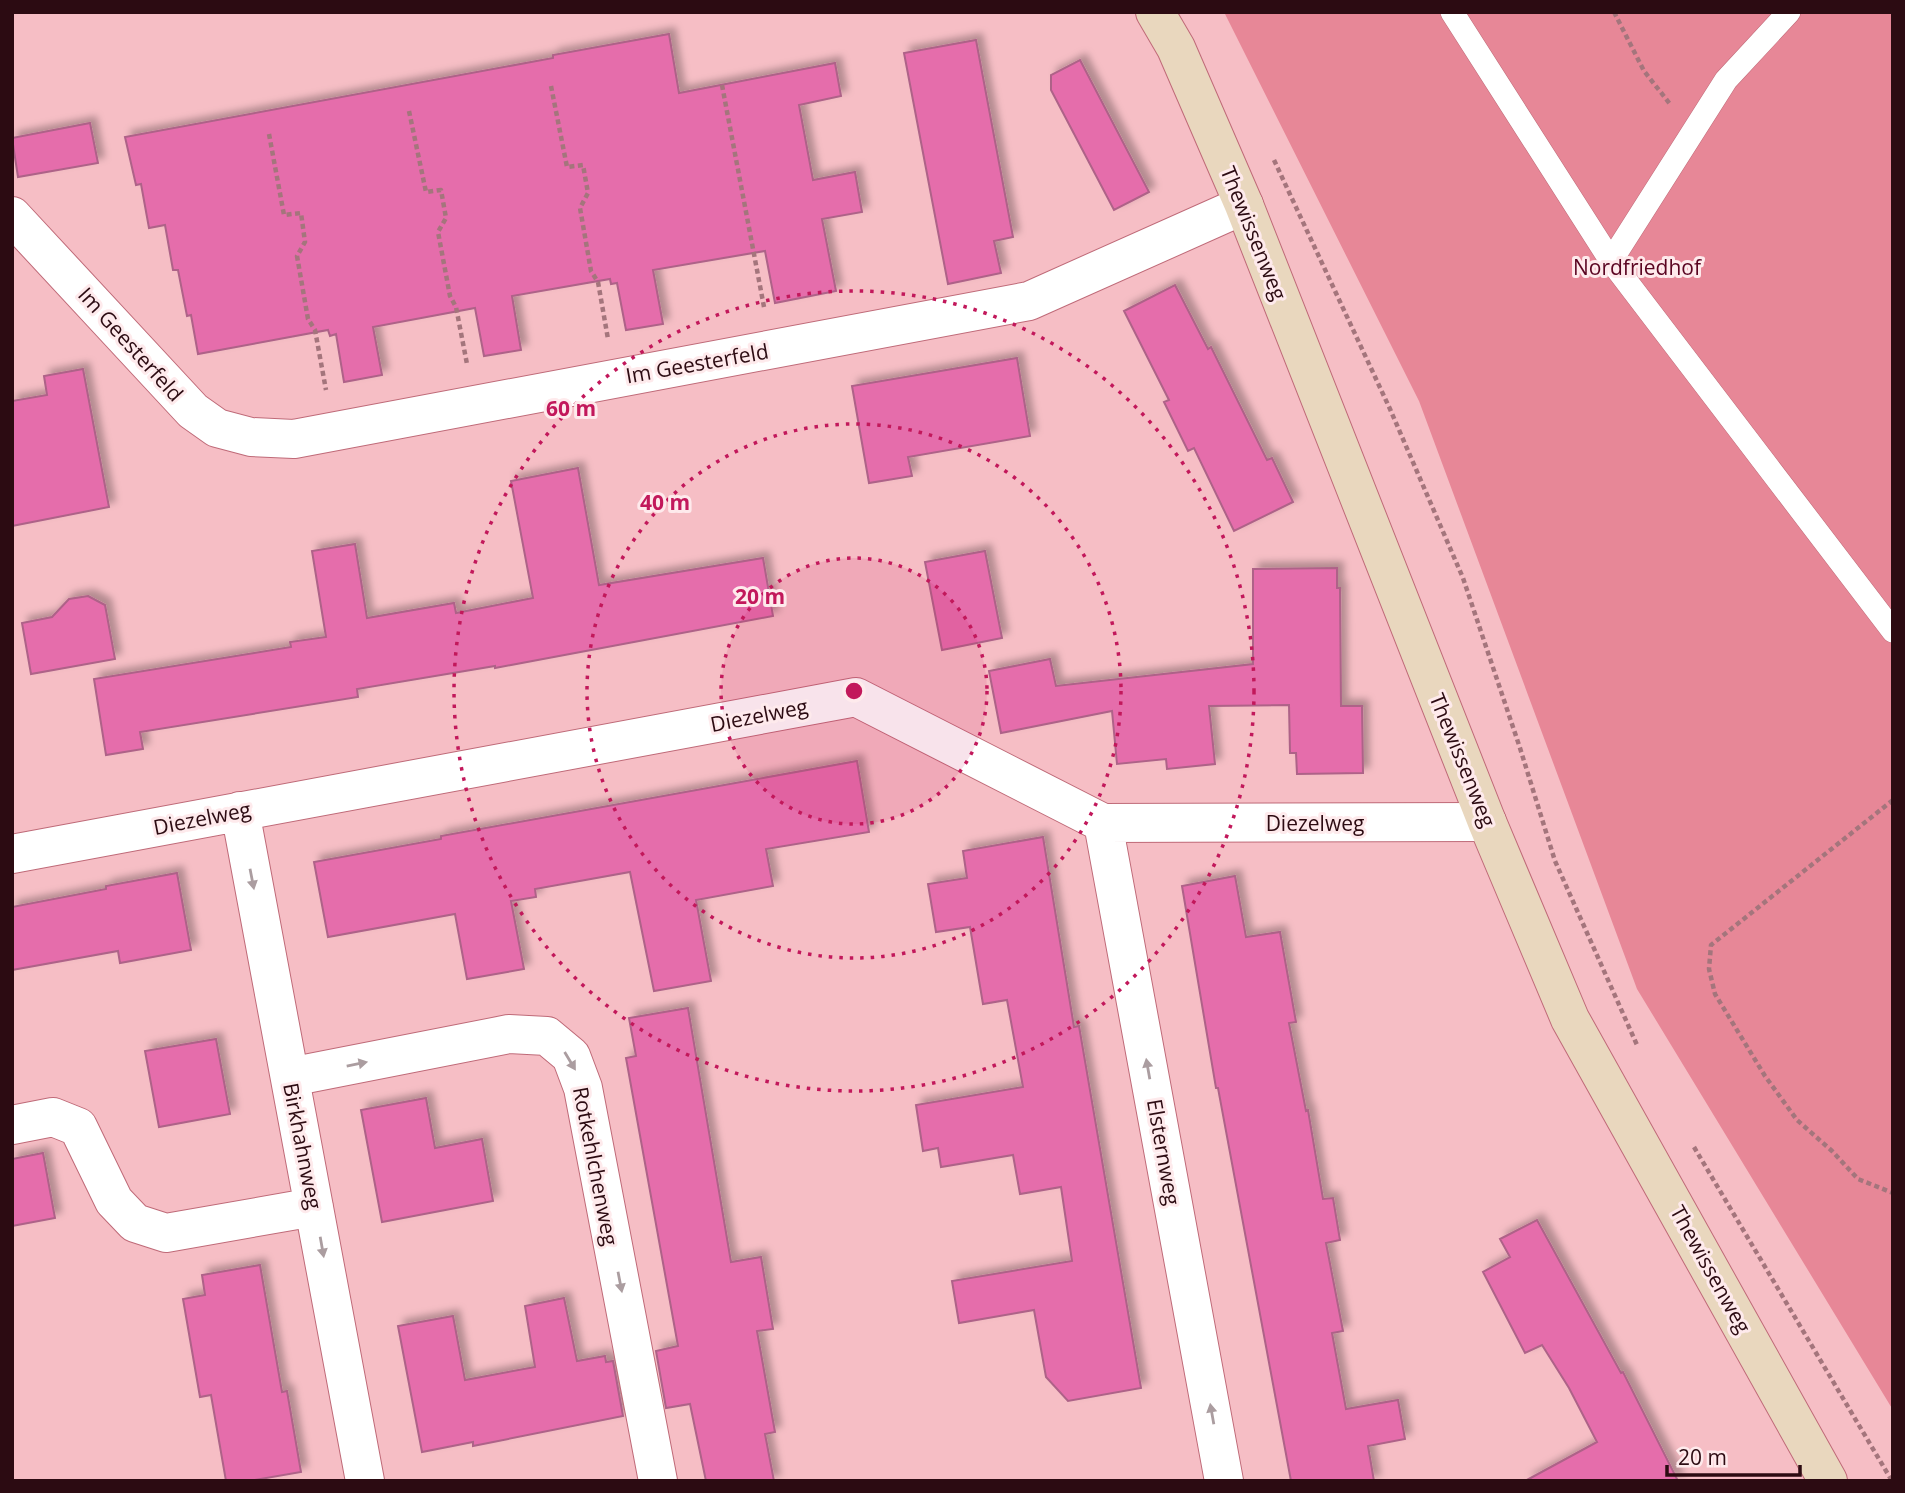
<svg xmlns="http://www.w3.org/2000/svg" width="1905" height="1493" viewBox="0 0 1905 1493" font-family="'Open Sans',sans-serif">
<defs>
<filter id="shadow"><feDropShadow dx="6" dy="-6" stdDeviation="3.5" flood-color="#0004"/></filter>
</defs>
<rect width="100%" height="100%" fill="#f6bec5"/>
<path fill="#e78797" d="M1224 12H1893V1410L1637 989 1419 401Z"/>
<path fill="#e56dab" stroke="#ae6288" stroke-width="2" filter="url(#shadow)" d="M669 34 679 93 835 63 841 96 799 105 813 180 855 172 862 212 822 219 836 291 775 303 765 251 653 270 663 324 626 330 617 283 611 284 610 279 512 296 521 350 484 356 475 308 373 327 382 375 344 382 336 334 330 336 328 330 198 354 191 315 187 316 178 270H173L165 225 149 228 141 184 136 185 125 137 553 58V55Z
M976 40 1013 237 994 241 1001 273 948 284 904 53Z
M1080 60 1149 192 1114 210 1051 90V75Z
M90 123 98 163 18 177 12 138Z
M1175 285 1208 349 1211 347 1267 460 1272 458 1293 502 1234 531 1194 448 1188 451 1164 402 1169 400 1124 311Z
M1017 358 1030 436 908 457 912 476 869 483 852 386Z
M83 369 109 507 12 526V401L47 395 44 376Z
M578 468 599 585 763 558 773 616 495 668V666L357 689 358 697 140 732 143 749 106 755 94 679 291 647 290 642 326 637 312 551 355 544 367 618 454 603 456 613 533 598 511 481Z
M985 551 1002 638 942 650 925 562Z
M1337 568V588H1340L1341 706H1362L1363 773 1297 774 1296 753H1290L1289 705 1209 706 1215 764 1167 769 1166 759 1117 764 1112 711 1001 733 989 671 1050 659 1056 686 1253 664V569Z
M88 596 105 605 115 659 31 674 22 623 52 617 69 599Z
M857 761 869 832 766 849 773 886 696 900 711 981 654 991 630 872 535 889 536 897 511 901 524 969 467 979 455 914 328 937 314 862 441 839V836Z
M1043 837 1074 1027 1079 1026 1141 1388 1068 1401 1046 1377 1034 1310 959 1323 952 1281 1072 1261 1061 1187 1020 1194 1013 1155 941 1167 938 1148 923 1151 916 1105 1023 1087 1007 1000 983 1004 970 927 936 932 928 884 967 878 963 851Z
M177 873 191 950 120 963 118 951 12 970V907L106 889V886Z
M1235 876 1246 937 1280 932 1296 1022 1289 1023 1306 1111 1308 1110 1323 1199 1333 1198 1340 1240 1326 1243 1343 1331 1332 1333 1346 1409 1398 1400 1405 1439 1368 1446 1374 1481H1291L1218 1088H1216L1182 886Z
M688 1008 731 1262 761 1257 773 1329 757 1331 775 1432 765 1434 774 1481H706L690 1404 666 1408 656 1351 678 1346 626 1058 636 1056 629 1018Z
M216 1039 230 1114 159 1127 145 1051Z
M426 1098 435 1148 482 1139 493 1201 382 1222 361 1110Z
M43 1153 55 1218 12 1226V1159Z
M1537 1220 1621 1373 1623 1372 1678 1481H1525L1597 1442 1569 1388 1542 1345 1525 1353 1483 1272 1510 1257 1500 1239Z
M260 1265 282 1392 287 1391 301 1472 249 1481H226L211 1395 200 1397 183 1299 205 1295 202 1275Z
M564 1298 577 1361 605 1356 606 1362 613 1361 623 1416 473 1446V1442L422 1452 398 1326 453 1316 465 1380 535 1367 525 1306Z"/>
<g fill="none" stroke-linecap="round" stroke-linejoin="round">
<defs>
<path id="lane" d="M1452 12 1611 261
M1789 12 1726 80 1611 261 1893 631"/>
<path id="street" d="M12 216 193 411 217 428 251 437 294 439 1029 301 1244 205
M240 811 365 1481
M1103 823 1224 1481
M12 854 856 697 1103 823 1487 822
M290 1077 509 1034 547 1036 571 1056 583 1088 658 1481
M12 1125 53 1117 78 1127 114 1201 135 1223 166 1233 314 1207"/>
<path id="secondary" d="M1155 12 1176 48 1244 205 1487 822 1570 1019 1828 1481"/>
</defs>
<use href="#lane" stroke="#bf6a78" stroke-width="24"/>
<use href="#street" stroke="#bf6a78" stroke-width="40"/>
<use href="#secondary" stroke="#bf6a78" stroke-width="40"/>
<path stroke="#a4757c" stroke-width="4.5" stroke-dasharray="5 3.5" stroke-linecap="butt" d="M1614 12 1644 71 1670 104
M722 85 764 307
M551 86 567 167 583 165 588 193 580 208 591 271 598 282 608 339
M409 111 426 192 441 190 446 218 438 232 450 296 456 307 467 364
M269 134 284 215 301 213 305 242 297 256 308 319 315 330 326 390
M1274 160 1390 409 1463 578 1520 748 1555 861 1637 1045
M1893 800 1711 945 1709 969 1715 994 1765 1076 1797 1120 1832 1151 1858 1179 1893 1193
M1694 1147 1892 1481"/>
<use href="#lane" stroke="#fff" stroke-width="23"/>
<use href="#street" stroke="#fff" stroke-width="38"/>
<use href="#secondary" stroke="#e9d7be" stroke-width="38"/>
</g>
<defs><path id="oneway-solid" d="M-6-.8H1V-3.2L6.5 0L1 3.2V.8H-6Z" transform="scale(1.75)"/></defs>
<g fill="#ab9da0">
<use href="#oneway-solid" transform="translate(252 879) rotate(79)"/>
<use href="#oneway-solid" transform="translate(570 1061) rotate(59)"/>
<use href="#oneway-solid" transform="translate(357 1064) rotate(-11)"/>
<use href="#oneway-solid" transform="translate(1148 1069) rotate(-100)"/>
<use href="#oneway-solid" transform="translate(322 1247) rotate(80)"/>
<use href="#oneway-solid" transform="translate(620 1282) rotate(79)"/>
<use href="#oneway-solid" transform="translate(1212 1414) rotate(-100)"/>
</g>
<circle cx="854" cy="691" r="133" fill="#c2185b" fill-opacity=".12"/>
<g fill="none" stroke="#c2185b" stroke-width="3.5" stroke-dasharray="3.5 7">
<circle cx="854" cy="691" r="133"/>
<circle cx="854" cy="691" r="267"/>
<circle cx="854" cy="691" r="400"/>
</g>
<g text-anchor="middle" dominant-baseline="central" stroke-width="6" stroke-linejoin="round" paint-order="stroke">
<g font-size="21" fill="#2c0b12" stroke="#feeaec">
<text transform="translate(1254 233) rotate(68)">Thewissenweg</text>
<text transform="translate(131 344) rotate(48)">Im Geesterfeld</text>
<text transform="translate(697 363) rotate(-10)">Im Geesterfeld</text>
<text transform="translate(759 715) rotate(-11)">Diezelweg</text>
<text transform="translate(1463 760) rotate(68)">Thewissenweg</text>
<text transform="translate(202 818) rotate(-11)">Diezelweg</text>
<text x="1315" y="823">Diezelweg</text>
<text transform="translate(303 1146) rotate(79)">Birkhahnweg</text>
<text transform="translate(1164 1152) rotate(80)">Elsternweg</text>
<text transform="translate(596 1166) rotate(79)">Rotkehlchenweg</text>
<text transform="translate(1711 1269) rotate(61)">Thewissenweg</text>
</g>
<g font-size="21" fill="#5a0421" stroke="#feeaec">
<text x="1637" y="267">Nordfriedhof</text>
</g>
</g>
<circle cx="854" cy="691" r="10" fill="#c2185b" stroke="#feeaec" stroke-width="3.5"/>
<g font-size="21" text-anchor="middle" font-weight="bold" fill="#c2185b" stroke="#feeaec" stroke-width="6" stroke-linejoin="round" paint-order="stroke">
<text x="571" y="416">60 m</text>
<text x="665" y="510">40 m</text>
<text x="760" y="604">20 m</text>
</g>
<rect width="1905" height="1493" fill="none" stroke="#2c0b12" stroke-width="28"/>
<path d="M1667 1465v10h133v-10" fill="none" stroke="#2c0b12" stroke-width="3.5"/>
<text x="1678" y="1465" font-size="21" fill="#2c0b12" stroke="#feeaec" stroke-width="5" paint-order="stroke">20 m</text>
</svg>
